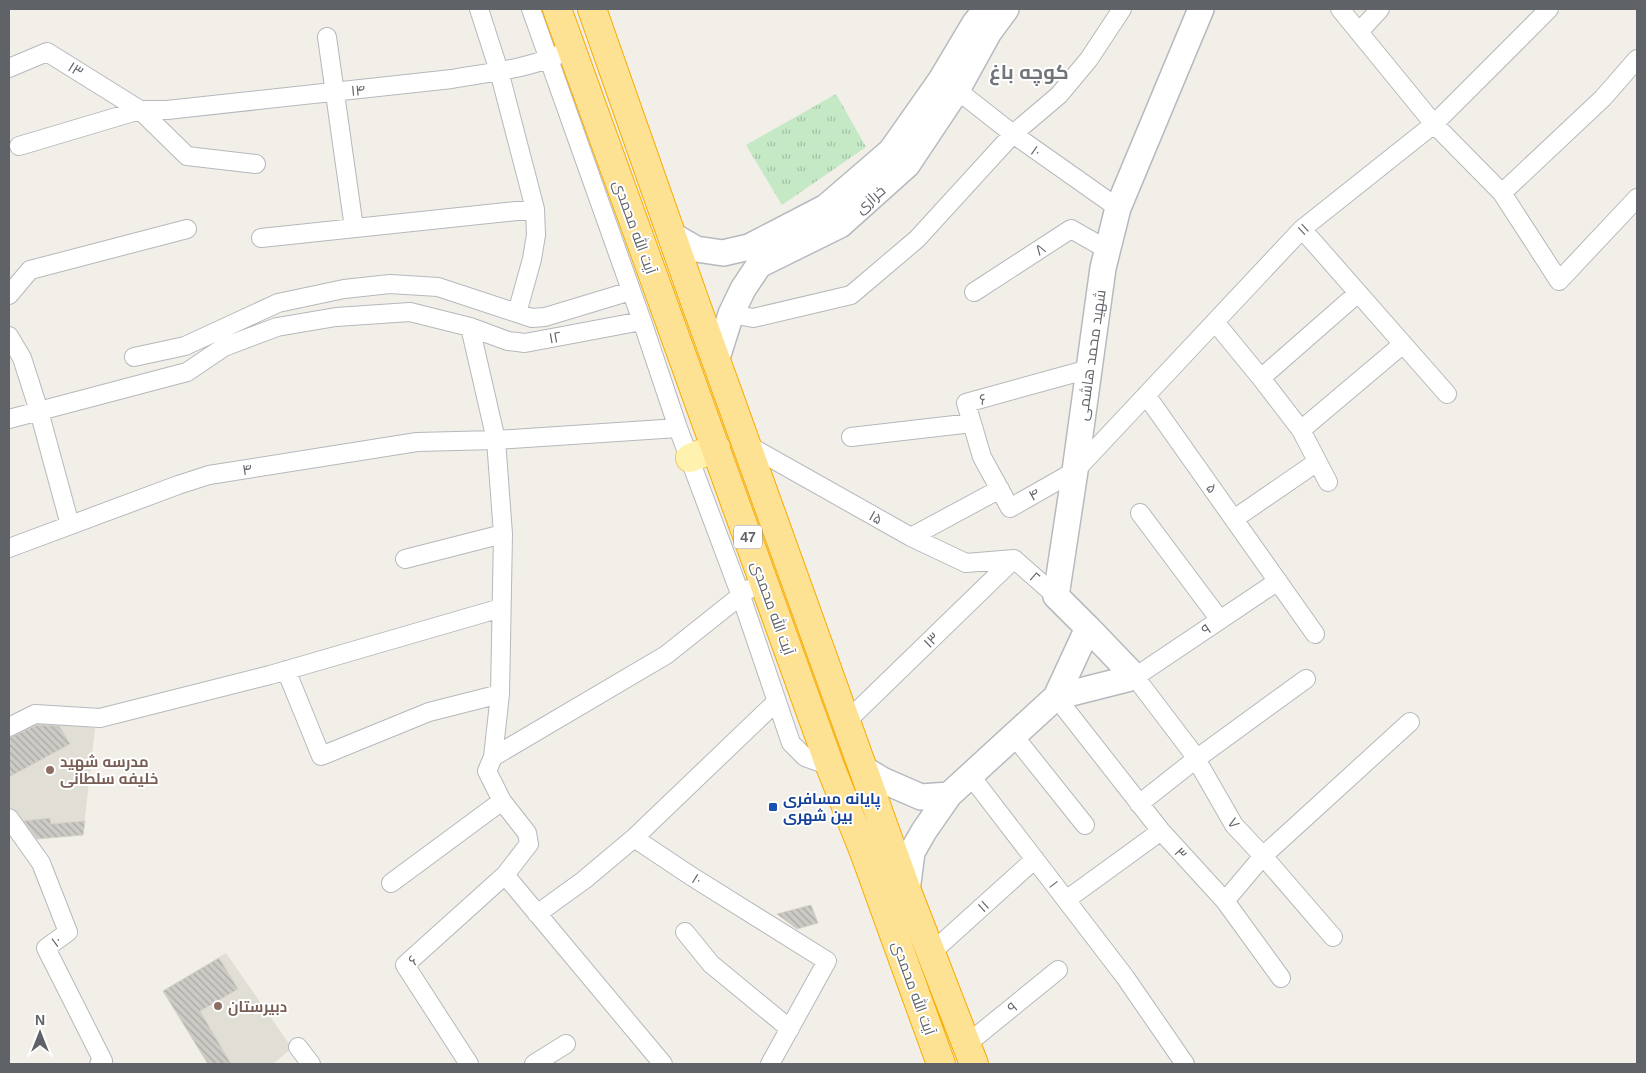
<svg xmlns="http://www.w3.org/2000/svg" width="1646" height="1073" viewBox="0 0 1646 1073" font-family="Arial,Cairo,sans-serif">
<defs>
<pattern id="grass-tufts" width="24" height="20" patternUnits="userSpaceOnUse" patternTransform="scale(1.25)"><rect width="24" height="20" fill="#c5e8c5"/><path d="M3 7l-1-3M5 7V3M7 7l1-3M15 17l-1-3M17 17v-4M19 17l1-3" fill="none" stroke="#a3c0a4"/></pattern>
<pattern id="building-back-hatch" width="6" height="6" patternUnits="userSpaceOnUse" patternTransform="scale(1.25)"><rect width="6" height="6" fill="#cccac5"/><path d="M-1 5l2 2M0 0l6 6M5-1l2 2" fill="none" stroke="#a9a8a4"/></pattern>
</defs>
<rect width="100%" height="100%" fill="#f1efe8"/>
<path fill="#e1ded6" d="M37 720 95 728 83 835 30 839 9 805V736Z
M226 953 292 1048 273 1064H208L163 991Z"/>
<path fill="url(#grass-tufts)" d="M836 94 866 147 782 205 746 145Z"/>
<path fill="url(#building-back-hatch)" stroke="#d6d1c6" d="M37 725 59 726 70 744 9 777V738Z
M50 818 51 824 85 821 83 835 37 839 24 821Z
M811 905 818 923 797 929 777 914Z
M219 958 238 989 200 1011 231 1064H208L163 991Z"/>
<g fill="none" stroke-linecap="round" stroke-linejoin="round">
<defs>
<path id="street" d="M479 9 499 71 535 209 536 235 532 259 517 313
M531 9 642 321 678 428 741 596 791 743 805 757 830 766
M1340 9 1434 124 1502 193 1603 98 1637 59
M1359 32 1380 9
M327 37 354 228
M9 68 47 52 140 110 187 156 256 164
M957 90 1013 134 1118 208
M19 146 140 110H167L452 79C486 73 526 69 558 55
M1502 193 1559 281 1637 198
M1302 229 1447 394
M261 238 535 209
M974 292 1071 229 1108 250
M9 295 30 270 187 229
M731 314 753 318 851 295 917 239 1013 134 1059 95 1089 59 1122 9
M1215 322 1261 378 1301 430 1328 482
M9 336 22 358 39 411 70 525
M134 357 185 346 278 303 344 289 390 284 438 287 532 318 545 317 631 291
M1089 369 966 403 982 457 1010 508 1075 471 1302 229 1434 124 1549 9
M1261 378 1358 293
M1146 395 1315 634
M9 419 187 372 224 347 277 327 336 317 410 312 470 327 508 341 525 343 642 321
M1301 430 1403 344
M851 437 972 423
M746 444 911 537 966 563 1014 559
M1140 513 1220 620
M1234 519 1317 462
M911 537 1000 489
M9 548 178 485 209 475 417 442 496 440 678 428
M405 559 503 534
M1014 559 1056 596
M1278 581 1135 677 1192 752 1234 825 1263 856 1410 722
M286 670 321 756 429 712 500 694
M1056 697 1161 831 1225 901 1281 978
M847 721 1014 559
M9 727 35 714 100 718 270 675 501 608
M1014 736 1085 825
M493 757 666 655 749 589
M970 775 1066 900 1161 831
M1139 804 1196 759 1306 679
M9 818 41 863 68 932 46 948 103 1061 99 1064
M505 875 663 1064
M391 883 502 801
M1066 900 1125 977 1185 1064
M1225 901 1263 856 1333 937
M537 914 584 880 634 838
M685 932 711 964 790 1029
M931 953 1035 859
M967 1044 1058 970
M298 1047 311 1064
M469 1064 405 965 505 875 529 844 527 833 502 801 487 771 493 757 500 694 503 534 496 440 470 327
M534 1064 566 1044
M770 1064 827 961 691 876 634 838 776 702"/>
<path id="secondary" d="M672 235 696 249 723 253 749 247 826 207 891 151 941 80 975 23 983 13
M716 361 731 314 743 289 759 265 840 225 907 165 957 90 989 32 1006 9
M1056 697 1135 677 1088 628
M864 769 882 780 921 797 949 795
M907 891 912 852 924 831 949 795 1056 697 1088 628 1056 596 1075 471 1103 268 1118 208 1201 9"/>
<path id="primary" d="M690 458 716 448"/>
<path id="highway" d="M557 9 830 766 864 852 941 1064
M592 9 694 299 907 891 974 1064"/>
</defs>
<use href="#street" stroke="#b5b8bc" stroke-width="20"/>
<use href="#secondary" stroke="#b6babf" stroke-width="28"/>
<use href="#primary" stroke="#f2c960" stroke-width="30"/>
<use href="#highway" stroke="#f9ab00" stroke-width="30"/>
<use href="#street" stroke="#fff" stroke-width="18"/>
<use href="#secondary" stroke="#fff" stroke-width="25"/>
<use href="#primary" stroke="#fff2af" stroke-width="28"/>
<use href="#highway" stroke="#fde293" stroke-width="28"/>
</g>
<g fill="#8d6e63" stroke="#fff" stroke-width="2">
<circle cx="50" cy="770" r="5"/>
<circle cx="218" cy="1006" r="5"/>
</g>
<rect fill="#1a4fb4" stroke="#fff" stroke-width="2" x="768" y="802" width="10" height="10" rx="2.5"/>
<g text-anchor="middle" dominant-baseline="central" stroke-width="4" stroke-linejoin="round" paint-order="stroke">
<rect fill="#fff" stroke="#8f9295" stroke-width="1" x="734" y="525.5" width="28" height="23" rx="4"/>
<g font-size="14" font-weight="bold" fill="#5f6368">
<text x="748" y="537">47</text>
</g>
<g font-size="15" fill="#5f6368" stroke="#fff">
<text transform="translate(76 69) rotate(32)">۱۳</text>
<text transform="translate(358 90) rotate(-5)">۱۴</text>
<text transform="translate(1036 151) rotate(35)">۱۰</text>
<text transform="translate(870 199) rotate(-41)">خرازی</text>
<text transform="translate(635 227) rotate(70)">آیت الله محمدی</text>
<text transform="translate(1303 229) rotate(-43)">۱۱</text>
<text transform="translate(1040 249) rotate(-33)">۸</text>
<text transform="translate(555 337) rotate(-10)">۱۲</text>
<text transform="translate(1091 355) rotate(-82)">شهید محمد هاشمی</text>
<text transform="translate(983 399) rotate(-16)">۶</text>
<text transform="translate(247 469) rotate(-9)">۴</text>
<text transform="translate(1212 488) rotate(55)">۵</text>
<text transform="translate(1034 494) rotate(-29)">۴</text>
<text transform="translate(876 517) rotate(29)">۱۵</text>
<text transform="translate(1035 577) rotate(41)">۲</text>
<text transform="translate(773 608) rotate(70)">آیت الله محمدی</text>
<text transform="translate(1206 629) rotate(-34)">۹</text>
<text transform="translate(931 640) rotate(-44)">۱۳</text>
<text transform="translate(1234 823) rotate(55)">۷</text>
<text transform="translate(1181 853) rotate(48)">۳</text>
<text transform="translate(697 879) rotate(32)">۱۰</text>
<text transform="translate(1054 884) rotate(53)">۱</text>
<text transform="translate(983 906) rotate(-42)">۱۱</text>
<text transform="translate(56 941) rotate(-37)">۱۰</text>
<text transform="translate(413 960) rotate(-51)">۶</text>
<text transform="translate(914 988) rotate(70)">آیت الله محمدی</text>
<text transform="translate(1012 1007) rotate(-39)">۹</text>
</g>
<g font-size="15" font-weight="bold" fill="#785e54" stroke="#fff" text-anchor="start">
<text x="60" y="761">مدرسه شهید<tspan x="60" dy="17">خلیفه سلطانی</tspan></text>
<text x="228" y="1006">دبیرستان</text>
</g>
<g font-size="15" font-weight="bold" fill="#164399" stroke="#fff" text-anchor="start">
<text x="783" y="798">پایانه مسافری<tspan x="783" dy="17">بین شهری</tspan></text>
</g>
<g font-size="20" font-weight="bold" fill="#70757a" stroke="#fff">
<text x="1029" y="72">کوچه باغ</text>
</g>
</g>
<rect width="1646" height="1073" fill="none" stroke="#5f6368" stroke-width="20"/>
<g transform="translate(40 1033)" stroke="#ffffff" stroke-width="4" paint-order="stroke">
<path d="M0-4L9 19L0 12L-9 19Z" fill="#5f6368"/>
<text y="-8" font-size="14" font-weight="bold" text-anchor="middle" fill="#5f6368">N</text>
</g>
</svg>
